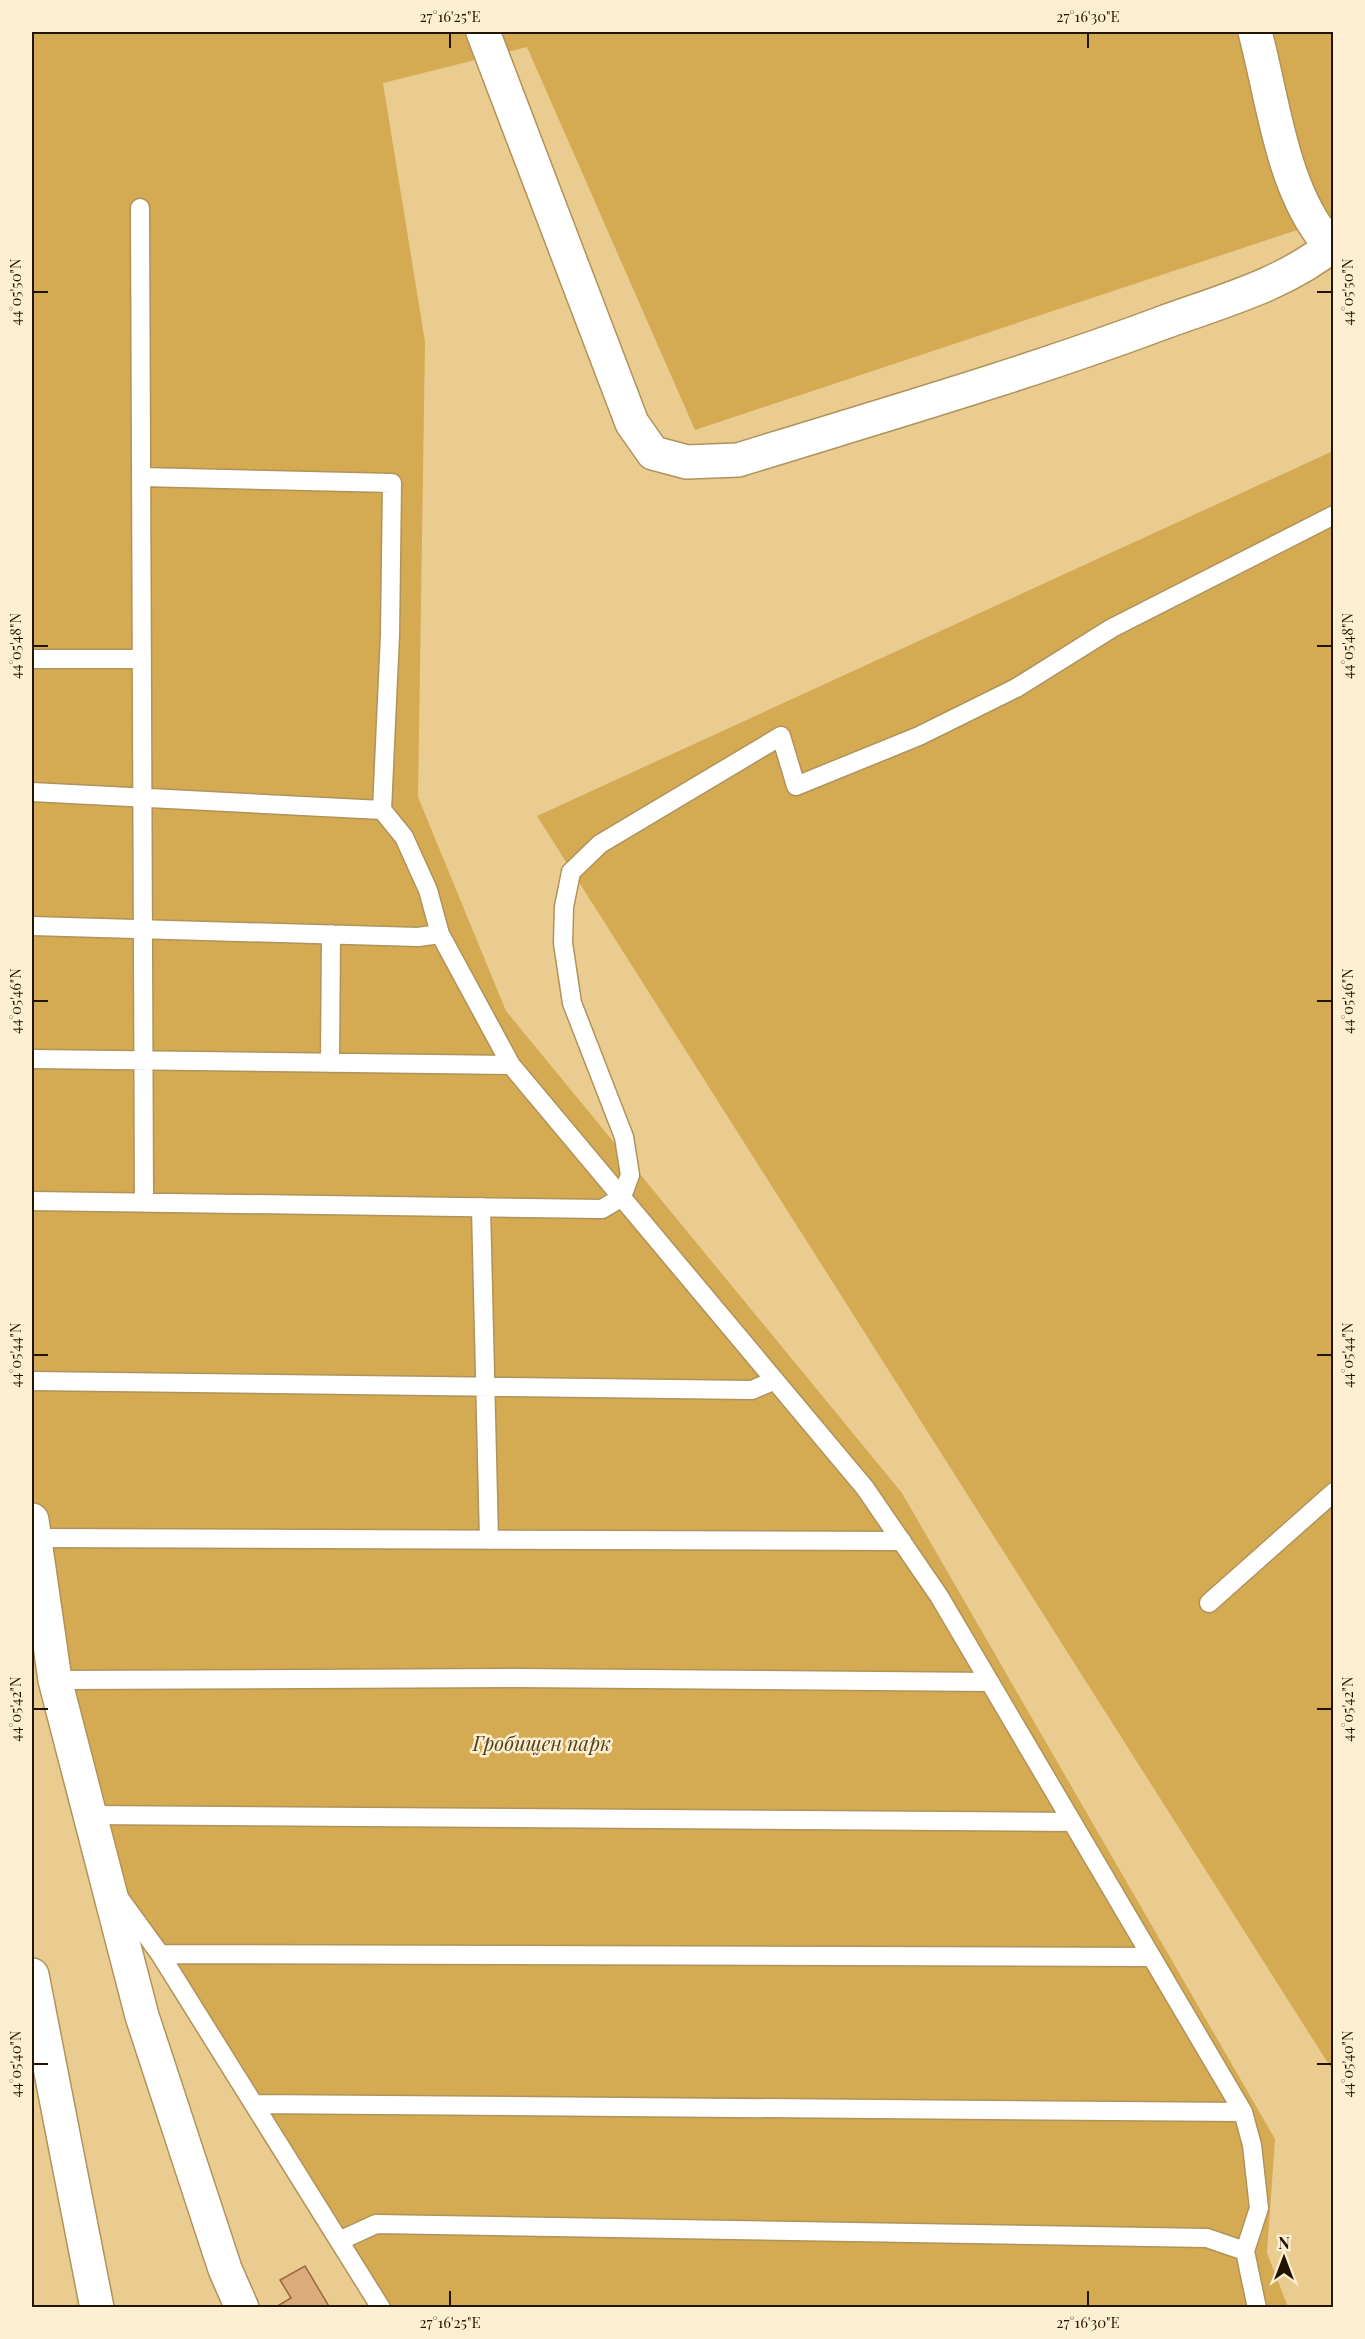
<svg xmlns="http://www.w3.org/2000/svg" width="1365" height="2339" viewBox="0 0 1365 2339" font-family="'Playfair Display',serif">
<rect width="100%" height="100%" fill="#eacc91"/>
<path fill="#d4aa52" d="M32 32H1333V218L695 430 527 47 383 83 425 342 418 797 506 1011 902 1493 1275 2139 1267 2253 1288 2307H381L111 1886 32 1520Z
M1333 451V2071L537 816Z"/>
<path fill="#dbaa7d" stroke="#976a3e" stroke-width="1.5" d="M305 2266 330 2308H274L291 2298 280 2280Z"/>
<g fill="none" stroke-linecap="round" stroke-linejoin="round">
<defs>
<path id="lane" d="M140 208 144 1201
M141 477 392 483 390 635 382 810
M32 659H142
M32 792 382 810 404 837 428 890 440 934 511 1065 865 1488 939 1596 1243 2112 1252 2145 1259 2208 1245 2251 1257 2308
M32 926 418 937 440 934
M32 1059 511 1065
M330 1063 331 934
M32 1201 602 1209 622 1197 630 1175 624 1137 572 1003 563 943 564 907 571 872 600 844 781 736 796 786 919 736 1016 688 1112 628 1334 515
M481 1207 489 1540
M32 1381 752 1390 775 1380
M35 1538 902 1541
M1209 1603 1334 1492
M55 1680 517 1678 990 1682
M90 1815 1072 1822
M120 1899 160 1954 381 2308
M160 1954 1152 1957
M254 2104 1243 2112
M339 2241 376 2224 1207 2238 1245 2251"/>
<path id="street" d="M483 32 632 423 653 453 687 462 738 460C880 416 1023 375 1162 323 1222 301 1284 285 1334 244
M1255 32C1272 95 1281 181 1321 234L1334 235
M32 1520 55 1680 142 2016 225 2269 242 2308
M32 1975 97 2308"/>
</defs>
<use href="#lane" stroke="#b0935a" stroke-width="21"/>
<use href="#street" stroke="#b0935a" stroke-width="36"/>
<use href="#lane" stroke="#fff" stroke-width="18"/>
<use href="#street" stroke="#fff" stroke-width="33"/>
</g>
<path fill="none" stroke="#201500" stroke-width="2" d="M450 33V48M1088 33V48M33 292H48M1317 292H1332M33 646H48M1317 646H1332M33 1001H48M1317 1001H1332M33 1355H48M1317 1355H1332M33 1709H48M1317 1709H1332M33 2064H48M1317 2064H1332M450 2291V2306M1088 2291V2306"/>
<g text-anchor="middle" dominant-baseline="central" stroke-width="5" stroke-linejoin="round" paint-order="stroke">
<g font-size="20" font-style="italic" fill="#513f19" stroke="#feefd2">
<text x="542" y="1742">Гробищен парк</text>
</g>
</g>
<rect width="1365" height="2339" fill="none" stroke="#feefd2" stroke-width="66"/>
<g transform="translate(1284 2258)" stroke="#feefd2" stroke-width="4.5" paint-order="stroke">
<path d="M0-4.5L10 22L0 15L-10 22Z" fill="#201500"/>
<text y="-9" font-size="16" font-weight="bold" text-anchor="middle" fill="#201500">N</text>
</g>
<rect x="33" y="33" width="1299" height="2273" fill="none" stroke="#201500" stroke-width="2"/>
<g font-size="15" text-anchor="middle" fill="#201500">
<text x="450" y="22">27°16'25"E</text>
<text x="1088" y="22">27°16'30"E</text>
<text transform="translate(16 292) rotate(-90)" y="5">44°05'50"N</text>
<text transform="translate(1348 292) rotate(-90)" y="5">44°05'50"N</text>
<text transform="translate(16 646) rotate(-90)" y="5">44°05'48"N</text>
<text transform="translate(1348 646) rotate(-90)" y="5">44°05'48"N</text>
<text transform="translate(16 1001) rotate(-90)" y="5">44°05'46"N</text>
<text transform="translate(1348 1001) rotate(-90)" y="5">44°05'46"N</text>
<text transform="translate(16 1355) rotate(-90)" y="5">44°05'44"N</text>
<text transform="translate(1348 1355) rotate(-90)" y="5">44°05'44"N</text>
<text transform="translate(16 1709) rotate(-90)" y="5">44°05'42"N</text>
<text transform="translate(1348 1709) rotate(-90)" y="5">44°05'42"N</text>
<text transform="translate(16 2064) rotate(-90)" y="5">44°05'40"N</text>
<text transform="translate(1348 2064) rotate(-90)" y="5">44°05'40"N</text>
<text x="450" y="2328">27°16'25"E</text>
<text x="1088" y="2328">27°16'30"E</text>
</g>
</svg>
